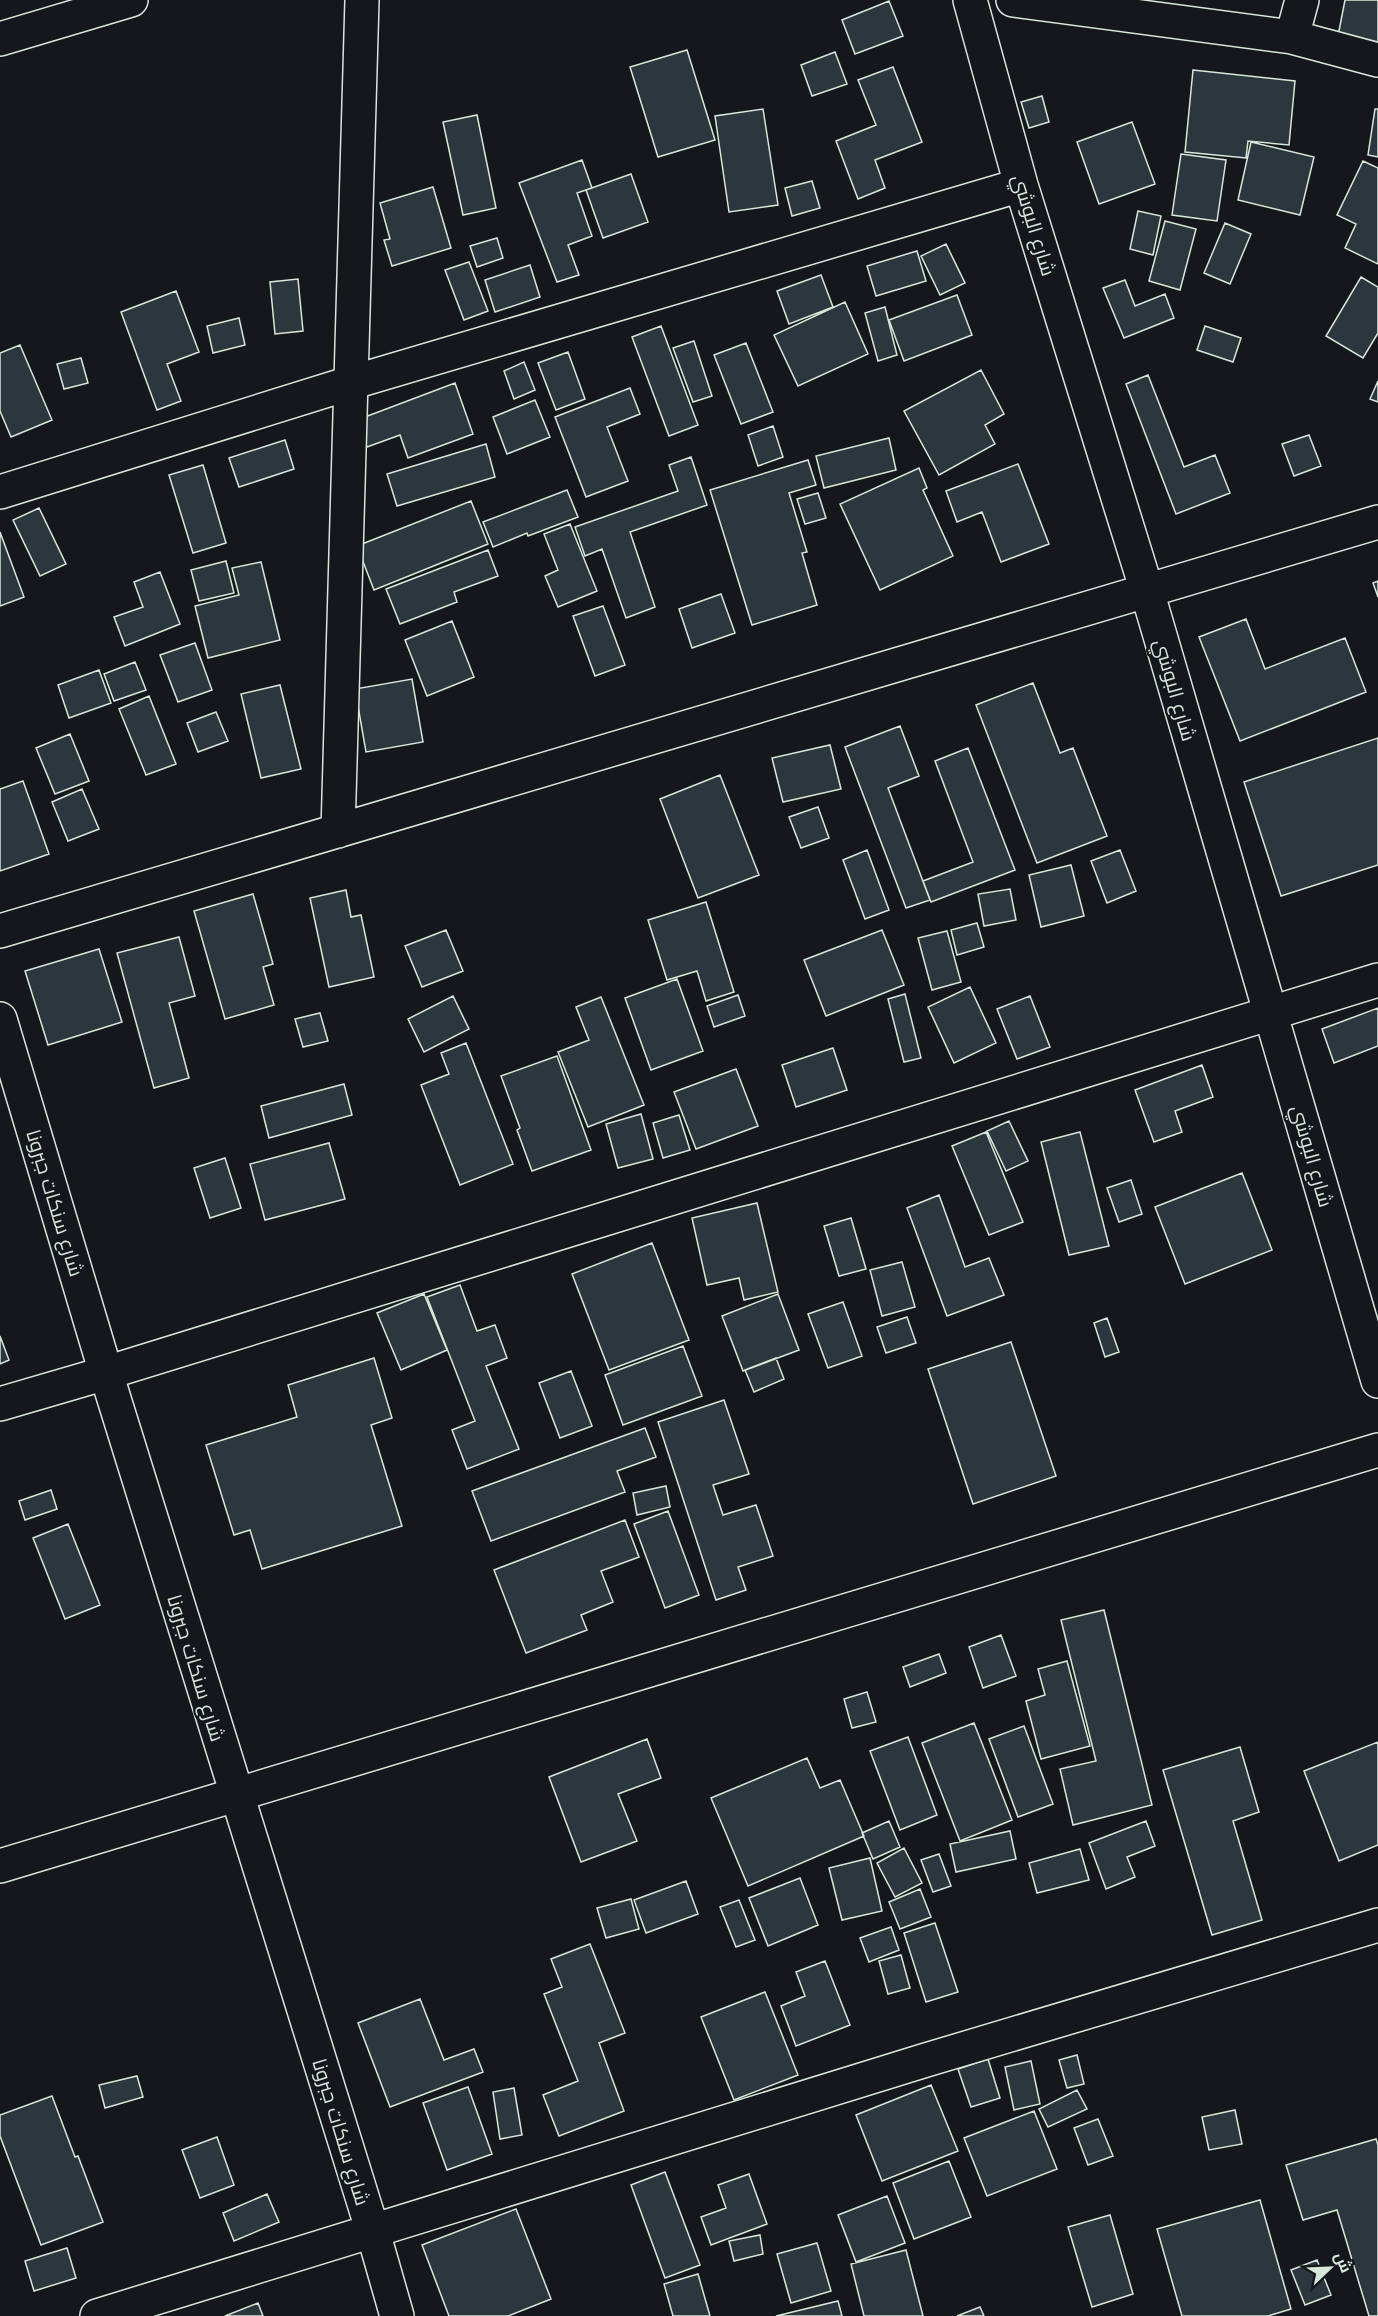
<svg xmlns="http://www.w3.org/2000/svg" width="1378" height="2316" viewBox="0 0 1378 2316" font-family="Helvetica,Cairo,sans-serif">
<rect width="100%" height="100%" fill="#14181c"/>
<path fill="#2c363c" stroke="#d8e6dc" stroke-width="1.5" d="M1345 0H1378V43L1338 36Z
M889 1 903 36 855 54 842 20Z
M687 50 715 140 658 157 630 67Z
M835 52 847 84 812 96 801 65Z
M893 67 922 142 875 160 885 188 858 199 836 141 876 125 858 80Z
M1193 70 1295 81 1289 145 1248 141 1246 158 1185 152Z
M1042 96 1049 122 1029 128 1021 102Z
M763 109 778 205 729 212 715 116Z
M1375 109H1378V157L1368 155Z
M477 115 496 208 463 215 443 122Z
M1132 122 1155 184 1099 204 1077 142Z
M1251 142 1314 157 1300 215 1238 200Z
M1181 154 1226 160 1217 221 1172 215Z
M582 160 592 188 577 193 592 236 568 245 579 275 557 282 519 183Z
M1363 161 1378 168V264L1345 248 1356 224 1337 215Z
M631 174 648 222 603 238 586 190Z
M812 181 820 208 792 216 785 188Z
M433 187 451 248 392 266 384 240 390 239 380 203Z
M1138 211 1161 216 1153 255 1130 249Z
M1165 221 1196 229 1180 290 1149 281Z
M1225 223 1251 234 1230 284 1204 273Z
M497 238 503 258 477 267 470 246Z
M946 244 965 283 940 295 921 256Z
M917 251 926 281 876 296 867 266Z
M469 262 488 311 464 320 445 270Z
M530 265 540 297 495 312 485 280Z
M821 275 833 307 789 324 777 291Z
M1361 277 1378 287V333L1363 358 1326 336Z
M298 279 303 331 275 334 270 282Z
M1125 280 1135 306 1165 294 1174 318 1124 338 1103 288Z
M176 291 199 352 167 364 181 401 157 410 121 312Z
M957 295 972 335 904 361 889 320Z
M845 302 868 354 798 386 774 335Z
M885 307 897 355 878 361 865 313Z
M239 318 245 345 213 353 207 326Z
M661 326 698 425 669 436 632 337Z
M1205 326 1241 338 1233 362 1197 350Z
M694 341 712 396 693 402 673 348Z
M746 343 773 412 741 424 714 355Z
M20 345 52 420 11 437 0 411V353Z
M568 352 585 399 556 410 538 363Z
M81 358 88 383 64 389 57 364Z
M524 362 535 390 514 399 504 371Z
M981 370 1004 414 985 425 995 444 939 475 904 411Z
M1148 375 1184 467 1215 455 1230 493 1176 514 1126 384Z
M1378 381V402L1370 399Z
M455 383 473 434 408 458 400 435 367 447 357 420Z
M630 388 640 414 607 427 628 481 586 497 555 417Z
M535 400 550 437 507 454 493 417Z
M773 426 783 457 758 466 748 435Z
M1309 435 1321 466 1294 476 1282 444Z
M889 438 896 470 824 488 816 456Z
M285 440 294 469 239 487 229 458Z
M486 444 495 477 397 506 387 474Z
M691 457 707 505 630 532 655 607 626 618 602 549 585 556 575 527 678 491 669 465Z
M808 460 816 485 789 493 807 552 802 553 817 605 752 625 710 490Z
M1018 464 1049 544 1001 562 982 512 957 522 946 491Z
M203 465 226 543 193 553 169 475Z
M919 468 927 488 923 490 953 556 880 590 840 504Z
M567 490 578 517 528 536 527 533 493 547 483 522Z
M818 493 826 518 805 524 797 499Z
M471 501 488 544 374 590 357 546Z
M39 508 66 564 40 576 13 520Z
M570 524 597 591 558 607 545 576 558 570 544 534Z
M0 532 24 597 0 606Z
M488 550 498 576 454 592 457 602 400 624 386 589Z
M226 561 234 593 199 601 191 570Z
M261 562 280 640 208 658 195 606 239 595 232 568Z
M160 572 180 624 125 646 114 617 143 607 134 582Z
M1378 581V597L1373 583Z
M721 594 735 633 692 648 679 609Z
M603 606 625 665 595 676 573 616Z
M1246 619 1265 669 1345 638 1366 692 1240 741 1199 637Z
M452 621 474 677 427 696 405 640Z
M195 643 212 690 178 702 160 655Z
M135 662 146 690 114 701 104 674Z
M99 670 111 703 69 718 58 685Z
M412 679 423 742 366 752 355 689Z
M1033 683 1060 753 1073 748 1107 836 1037 863 976 705Z
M280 685 301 769 261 778 241 694Z
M149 696 176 764 146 775 119 709Z
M216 712 228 741 198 752 187 723Z
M900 726 919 776 888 788 930 900 906 908 845 747Z
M70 734 89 781 55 794 36 748Z
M1378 738V865L1281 896 1244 782Z
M830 745 841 789 783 802 772 758Z
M968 748 1015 870 931 902 923 881 973 862 935 761Z
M720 775 759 875 698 898 660 799Z
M23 781 49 854 0 871V789Z
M82 789 99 829 68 841 52 802Z
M818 807 829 838 801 848 789 817Z
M867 850 889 910 865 919 843 860Z
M1120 850 1136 891 1107 903 1091 861Z
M1071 865 1084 916 1041 927 1029 875Z
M1010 889 1016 920 984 926 978 894Z
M346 890 351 917 361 915 374 977 329 987 310 898Z
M253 894 273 964 263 967 274 1005 225 1019 194 911Z
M706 902 734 992 706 1001 697 971 667 980 648 920Z
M977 923 984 947 957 955 951 930Z
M446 930 463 971 422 987 405 946Z
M882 930 904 985 826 1016 804 960Z
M947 931 961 982 932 990 918 938Z
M179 937 195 996 169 1003 189 1078 154 1088 117 953Z
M99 949 122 1022 48 1045 25 971Z
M677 979 703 1051 651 1070 625 998Z
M970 987 996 1043 954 1063 928 1007Z
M905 994 921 1058 904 1062 888 999Z
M738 995 745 1016 714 1027 707 1006Z
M453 996 469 1029 424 1052 408 1019Z
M1030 996 1050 1047 1017 1059 997 1009Z
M601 997 644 1105 588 1127 558 1052 589 1040 576 1007Z
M1378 1008V1046L1334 1063 1322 1029Z
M320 1013 328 1041 303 1047 295 1019Z
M466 1043 513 1164 460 1185 421 1085 449 1074 441 1053Z
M833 1048 847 1090 796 1107 782 1065Z
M557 1056 591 1150 532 1171 517 1130 520 1128 501 1076Z
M1202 1065 1213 1097 1175 1111 1182 1132 1154 1142 1135 1090Z
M736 1069 758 1126 696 1149 674 1092Z
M344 1084 352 1115 269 1138 261 1106Z
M641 1114 653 1159 618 1168 606 1124Z
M679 1115 690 1150 663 1158 653 1123Z
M1009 1121 1028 1161 1006 1171 987 1131Z
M986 1132 1023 1222 989 1235 952 1146Z
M1080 1132 1109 1246 1069 1255 1041 1142Z
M329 1143 345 1199 265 1220 250 1164Z
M225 1158 241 1208 210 1218 194 1168Z
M1242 1173 1272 1250 1185 1284 1155 1207Z
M1131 1180 1142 1214 1119 1222 1107 1188Z
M939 1195 965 1267 989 1258 1004 1295 947 1316 907 1208Z
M757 1203 778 1292 744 1300 739 1278 707 1285 692 1218Z
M851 1218 866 1269 839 1276 824 1226Z
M652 1243 689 1340 609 1370 572 1274Z
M902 1262 915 1307 882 1316 870 1270Z
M460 1285 477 1331 495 1325 507 1358 486 1366 519 1449 467 1469 452 1430 475 1421 427 1297Z
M424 1294 447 1350 401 1370 377 1313Z
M778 1294 799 1350 743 1371 722 1316Z
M843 1302 862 1356 828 1368 808 1314Z
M907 1317 916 1343 886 1353 877 1327Z
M1107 1318 1119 1352 1105 1357 1094 1323Z
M0 1336 9 1360 0 1364Z
M1011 1342 1056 1476 973 1504 928 1369Z
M683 1346 702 1396 623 1425 605 1375Z
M374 1358 392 1418 371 1425 402 1526 262 1569 250 1530 234 1535 206 1445 297 1417 288 1385Z
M776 1358 784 1379 754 1392 745 1370Z
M571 1371 592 1426 560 1438 539 1383Z
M724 1400 749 1474 713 1485 723 1515 756 1505 773 1556 738 1567 746 1590 716 1600 658 1422Z
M645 1428 656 1457 617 1471 625 1492 491 1541 472 1491Z
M666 1486 670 1507 637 1515 633 1493Z
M51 1490 57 1509 25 1520 19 1501Z
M668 1511 699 1595 665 1608 634 1524Z
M625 1520 639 1557 601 1571 613 1602 581 1615 587 1630 526 1653 494 1570Z
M68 1524 100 1605 65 1619 33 1538Z
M1104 1610 1152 1805 1073 1825 1060 1769 1096 1761 1061 1620Z
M1001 1635 1016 1676 983 1688 969 1647Z
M939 1654 946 1673 910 1687 903 1667Z
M1067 1661 1090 1746 1041 1759 1026 1701 1045 1695 1038 1669Z
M867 1692 876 1722 852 1728 844 1699Z
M974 1723 1012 1820 960 1841 922 1743Z
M1024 1726 1053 1804 1018 1817 989 1739Z
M908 1737 937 1815 900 1830 870 1751Z
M647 1739 661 1778 618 1794 637 1841 581 1862 549 1777Z
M1378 1742V1845L1339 1861 1304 1771Z
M1240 1747 1259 1812 1233 1821 1262 1920 1212 1935 1163 1770Z
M807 1758 820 1788 840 1780 864 1836 748 1886 711 1798Z
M889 1821 900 1847 873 1859 862 1833Z
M1146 1821 1155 1846 1127 1857 1135 1877 1106 1889 1089 1843Z
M1010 1831 1016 1859 956 1872 950 1844Z
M904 1848 922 1883 895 1897 877 1863Z
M1080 1849 1089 1880 1037 1893 1029 1863Z
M939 1854 951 1886 933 1892 921 1860Z
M870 1858 882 1911 842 1920 829 1868Z
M800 1878 818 1925 768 1946 749 1898Z
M686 1881 698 1914 646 1933 634 1900Z
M920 1889 931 1917 900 1929 889 1902Z
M631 1899 639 1929 606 1938 597 1908Z
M739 1900 755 1940 736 1947 720 1907Z
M935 1923 958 1992 926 2002 904 1933Z
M891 1927 899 1950 869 1962 860 1938Z
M590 1944 625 2033 599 2043 624 2111 559 2136 543 2095 578 2081 544 1994 562 1987 551 1959Z
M901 1955 910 1988 888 1994 879 1961Z
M825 1961 850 2025 796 2046 781 2006 805 1996 796 1972Z
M765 1992 798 2075 734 2100 701 2017Z
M420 1999 444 2060 474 2049 483 2072 390 2107 358 2023Z
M1077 2055 1084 2084 1067 2088 1059 2060Z
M988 2059 1000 2098 971 2107 958 2069Z
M1031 2061 1040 2104 1014 2110 1005 2067Z
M137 2076 143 2097 105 2108 99 2085Z
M931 2085 958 2151 882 2181 856 2115Z
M468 2087 492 2154 447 2170 423 2103Z
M514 2088 522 2135 500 2139 493 2092Z
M1077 2090 1087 2109 1048 2127 1039 2109Z
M52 2096 75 2157 78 2156 103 2222 41 2245 0 2136V2115Z
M1235 2110 1242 2144 1209 2150 1202 2117Z
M1034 2111 1057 2169 987 2196 964 2138Z
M1098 2119 1113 2156 1088 2165 1074 2128Z
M217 2137 234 2185 200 2198 182 2150Z
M1376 2139 1378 2145V2316H1369L1337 2210 1303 2220 1286 2165Z
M949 2161 971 2217 914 2239 893 2183Z
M665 2172 700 2265 665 2278 631 2185Z
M749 2174 767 2224 711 2245 701 2217 726 2208 718 2185Z
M267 2194 279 2222 234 2241 223 2213Z
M887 2196 905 2243 856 2262 838 2215Z
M1260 2200 1291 2309 1268 2316H1182L1157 2229Z
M516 2209 551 2299 508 2316H449L422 2245Z
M1110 2215 1133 2294 1092 2307 1068 2227Z
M760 2235 763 2254 734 2261 729 2241Z
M817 2243 831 2291 791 2303 777 2254Z
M67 2248 76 2278 34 2291 25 2261Z
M906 2250 923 2316H864L851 2264Z
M1317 2260 1331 2295 1305 2305 1291 2270Z
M698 2274 710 2316H673L664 2284Z
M838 2301 842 2316H776Z
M258 2303 263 2316H225Z
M980 2307 984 2316H957Z"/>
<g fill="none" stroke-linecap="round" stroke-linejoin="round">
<defs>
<path id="street" d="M970 0 1021 185 1147 591 1378 1381
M1013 0 1292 37
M1302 0 1292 37 1378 60
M0 39 131 0
M0 492 350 383 1021 185
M338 831 362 0
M0 931 1378 522
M0 1019 106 1373 373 2232 397 2316
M0 1404 106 1373 1378 980
M0 1866 1378 1450
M97 2316 926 2060 1378 1925"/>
</defs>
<use href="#street" stroke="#d8e6dc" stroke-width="36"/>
<use href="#street" stroke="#14181c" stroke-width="33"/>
</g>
<g text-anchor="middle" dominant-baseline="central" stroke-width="4.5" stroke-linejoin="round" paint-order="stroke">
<g font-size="20" fill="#d8e6dc" stroke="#14181c">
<text transform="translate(1034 225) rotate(73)">شارع البوشي</text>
<text transform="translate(1175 690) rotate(74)">شارع البوشي</text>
<text transform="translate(1312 1156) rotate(74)">شارع البوشي</text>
<text transform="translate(55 1203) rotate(73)">شارع سنكات جبرونا</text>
<text transform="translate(196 1668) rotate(73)">شارع سنكات جبرونا</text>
<text transform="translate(341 2132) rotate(73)">شارع سنكات جبرونا</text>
</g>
</g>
<g transform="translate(1330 2268) rotate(67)" stroke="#14181c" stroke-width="4.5" paint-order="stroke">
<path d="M0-4.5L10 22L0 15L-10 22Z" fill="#d8e6dc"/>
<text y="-9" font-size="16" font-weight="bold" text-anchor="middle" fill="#d8e6dc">ش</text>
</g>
</svg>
